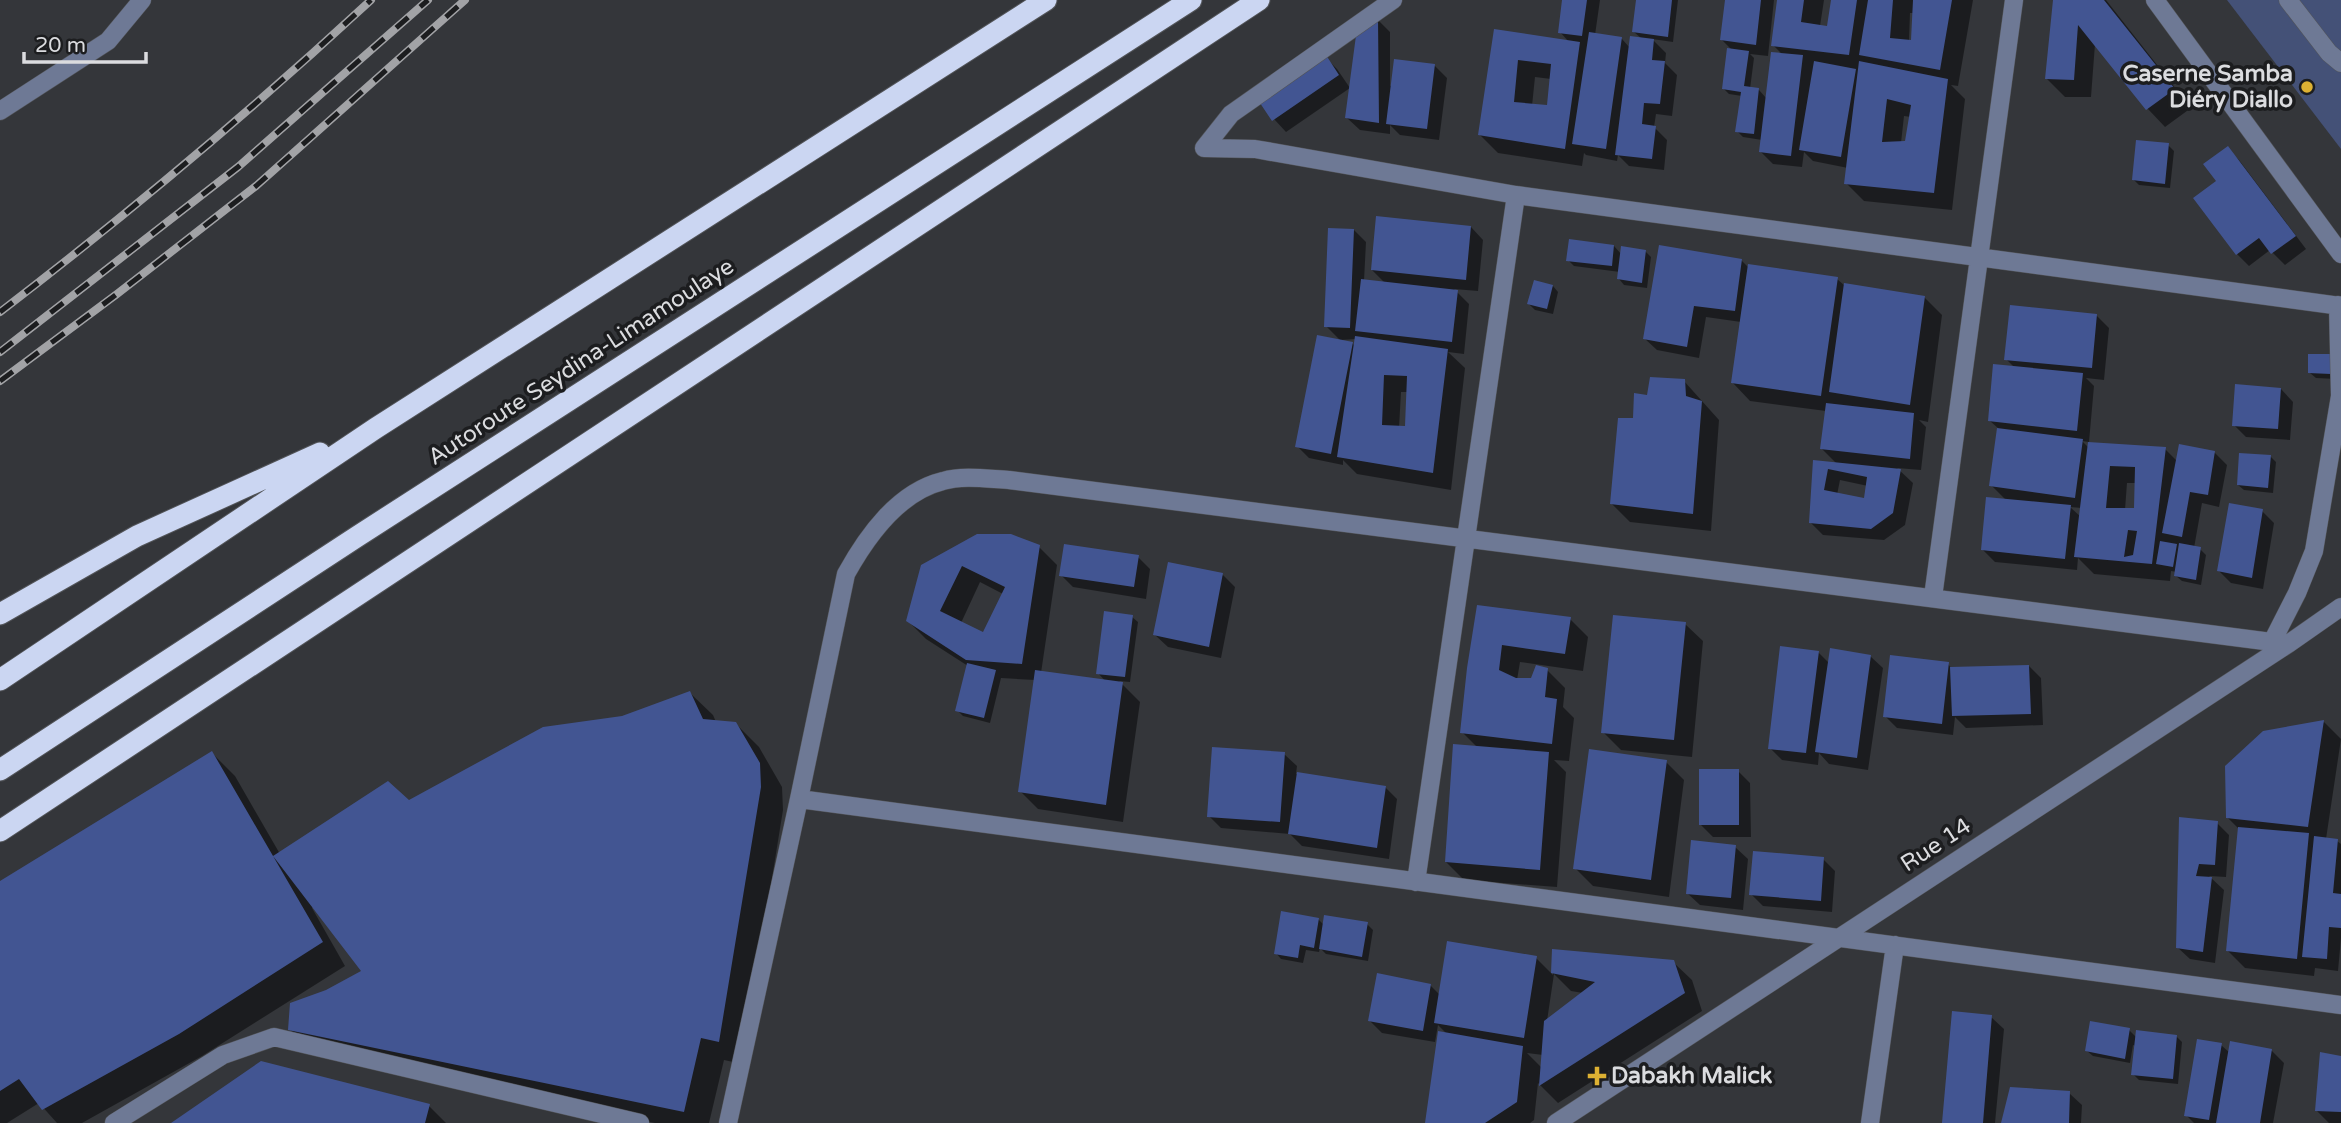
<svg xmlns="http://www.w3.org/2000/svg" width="2341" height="1123" viewBox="0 0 2341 1123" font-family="'Varela Round',sans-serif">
<rect width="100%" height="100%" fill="#34363a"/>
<path fill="#445177" d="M2227 0H2341V149Z"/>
<path fill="#0007" fill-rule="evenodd" d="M1563 0H1600L1595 35 1622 39 1630 48 1642 39 1634 32 1638 0H1678L1673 42 1652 39 1666 53 1665 63 1677 75 1672 116 1656 114 1654 127 1667 140 1664 170 1629 166 1618 155 1617 161 1586 155 1584 153 1582 166 1498 153 1480 135 1496 31 1569 42 1560 32ZM1535 77 1551 79 1548 107 1532 106Z
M1726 0H1774L1768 56 1750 54 1754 58 1750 89 1759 90 1767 99 1783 55 1773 45 1779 0H1824L1820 26 1829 28 1832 0H1973L1958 86 1951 85 1965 99 1952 210 1864 201 1846 183 1848 168 1813 161 1804 152 1802 167 1773 164 1761 152 1762 140 1743 137 1737 131 1742 96 1729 94 1724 89 1733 51 1722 40ZM1910 13H1914L1913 41H1909ZM1904 116 1911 117 1906 143H1901Z
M2055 0H2106L2191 108 2165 127 2148 109 2095 44 2091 97H2065L2047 79Z
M1378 20 1390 32V86L1435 66 1447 78 1439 140 1400 135 1390 125V134L1360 130 1347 118Z
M1325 57 1337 69 1350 88 1286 132 1274 119Z
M2168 145 2174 151 2170 188 2139 185 2133 179Z
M2227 148 2239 160 2306 249 2285 265 2270 250 2249 266 2237 254 2195 199 2218 181Z
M1471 227 1483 240 1478 291 1454 289 1469 304 1464 354 1448 352 1465 368 1451 490 1357 474 1343 460V465L1309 458 1297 446 1352 343 1355 346 1356 339 1340 340 1326 326 1354 230 1366 242 1364 281 1386 284 1372 270ZM1401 392H1408L1406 428H1399Z
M1614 246 1622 255 1645 251 1651 257 1647 288 1624 285 1619 279 1620 272 1574 266 1568 260Z
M1741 260 1749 268 1837 279 1844 285 1924 297 1942 315 1928 422 1919 420 1926 427 1921 470 1897 468 1913 483 1905 525 1884 540 1823 535 1811 523 1815 462 1838 465 1822 449 1826 411 1750 401 1733 383 1741 322 1706 317 1699 358 1657 350 1644 338ZM1840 480 1868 486 1865 500 1837 495Z
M1553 286 1558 292 1553 314 1535 310 1529 304Z
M2097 316 2109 328 2104 380 2086 378 2094 386 2089 442 2082 441 2089 448 2165 449 2177 461 2215 453 2227 465 2219 507 2202 503 2194 548 2200 549 2206 555 2201 585 2182 581 2176 576 2177 572 2171 571 2170 581 2094 574 2078 558 2077 570 1995 562 1983 550 2006 500 1991 485 1999 429 1990 421 2014 367 2006 359ZM2127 483H2136L2135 510H2125ZM2070 507 2082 508 2081 517Z
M2336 361V379L2316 378 2310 373Z
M1684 381 1719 420 1711 531 1630 522 1612 504 1634 420 1648 397Z
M2281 389 2293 402 2290 440 2246 437 2234 425Z
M2270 456 2276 462 2273 493 2244 490 2238 485Z
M2262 511 2274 523 2263 589 2231 583 2219 571Z
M1039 547 1057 565 1041 673 1106 682 1098 673 1132 617 1138 622 1130 682 1119 681 1140 702 1123 822 1038 809 1020 791 1035 680 1001 678 990 723 963 716 957 710 968 666 926 639 908 621 922 566ZM980 582 1003 594 984 634 961 623Z
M1138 557 1150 569 1146 599 1073 587 1061 575Z
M1223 575 1235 587 1221 658 1168 647 1155 635Z
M1479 607 1570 619 1588 637 1583 671 1520 662 1517 680H1532L1547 670 1565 688 1563 707 1574 718 1569 761 1554 760 1566 772 1557 887 1464 880 1446 862 1478 748 1462 732Z
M1685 624 1703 641 1692 757 1621 750 1603 732Z
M1818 652 1830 664 1870 656 1883 668 1868 770 1829 764 1819 753 1818 765 1782 760 1770 748Z
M1948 664 1952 669 2029 666 2041 678 2043 725 1966 728 1955 717 1953 735 1897 728 1885 716Z
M690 693 713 715 716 722 736 724 759 747 782 787 783 810 742 1064 724 1060 709 1123H655L312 1052 290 1029 326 991 363 971 314 906 312 908 345 966 202 1056 82 1123H57L39 1103 7 1123H0V883L212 753 235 776 280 854Z
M2324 722 2341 739 2326 839 2337 841 2341 844V938L2338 971 2315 968 2314 976 2245 968 2227 950 2239 829 2227 817Z
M1284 754 1297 766 1296 774 1385 787 1397 799 1389 859 1302 846 1290 834 1221 828 1209 816Z
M1666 762 1684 780 1669 897 1593 886 1575 868Z
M1738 771 1750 783 1751 837H1713L1701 825Z
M2180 819 2217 823 2229 835 2226 877 2209 876 2224 890 2215 963 2190 959 2177 947Z
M1735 847 1748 859 1743 910 1700 905 1687 893Z
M1823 859 1835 871 1832 912 1763 906 1751 894Z
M1318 919 1324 925 1367 924 1373 930 1368 961 1326 954 1320 948 1319 952 1306 950 1303 963 1281 959 1276 953Z
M1553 951 1673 962 1692 980 1702 1011 1558 1103 1538 1083 1534 1120 1530 1123H1427L1448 1035 1438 1025 1435 1042 1382 1033 1370 1021 1430 985 1440 995 1536 958 1553 975ZM1554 974 1571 991 1583 993 1547 1021ZM1527 1053 1543 1055 1542 1068Z
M1991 1017 2004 1029 1995 1123H1944Z
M2129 1030 2137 1038 2176 1036 2182 1042 2178 1084 2139 1080 2133 1074 2136 1046 2133 1045 2130 1063 2093 1056 2087 1051Z
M2221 1045 2230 1053 2272 1051 2284 1063 2273 1123H2194L2186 1115Z
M2341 1058V1123H2329L2317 1111Z
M2069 1093 2082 1105 2081 1123H2003Z
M429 1106 446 1123H175Z"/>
<path fill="#425592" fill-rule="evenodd" d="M1562 0H1587L1582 36 1558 33Z
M1636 0H1672L1668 37 1632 32Z
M1725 0H1761L1756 45 1720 40Z
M1777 0H1804L1801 22 1827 26 1831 0H1857L1849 55 1771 46Z
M1868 0H1893L1890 38 1911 40 1913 0H1952L1940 70 1859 55Z
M2053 0H2104L2175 89 2146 110 2078 25 2074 80 2045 79Z
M1378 18 1379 123 1345 118 1357 28Z
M1494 29 1580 42 1565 149 1478 135ZM1518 60 1551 64 1547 105 1514 102Z
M1589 32 1622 37 1606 149 1572 144Z
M1630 36 1654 39 1652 60 1665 61 1660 104 1644 103 1642 124 1656 126 1652 159 1615 155Z
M1727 48 1749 51 1744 86 1759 88 1754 134 1735 132 1741 92 1722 89Z
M1771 52 1803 55 1791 156 1759 152Z
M1326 55 1339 75 1272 121 1258 100Z
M1394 59 1435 64 1427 129 1386 124Z
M1814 61 1856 69 1841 157 1799 150Z
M1859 61 1948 79 1934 193 1844 184ZM1887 99 1911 105 1905 141 1882 142Z
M2136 140 2169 143 2165 184 2132 180Z
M2228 146 2296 236 2271 254 2259 238 2236 255 2193 198 2216 181 2203 164Z
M1376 216 1471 226 1466 280 1371 270Z
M1328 228 1354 229 1350 328 1324 327Z
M1569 239 1614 245 1612 266 1566 261Z
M1659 245 1742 259 1735 311 1694 306 1687 347 1643 339Z
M1621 246 1646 250 1642 283 1617 279Z
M1748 264 1838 277 1821 396 1731 383Z
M1361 279 1458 290 1452 342 1355 331Z
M1534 280 1553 285 1547 309 1527 304Z
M1844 283 1925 296 1910 405 1829 392Z
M2010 305 2097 314 2092 368 2004 360Z
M1317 335 1353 342 1331 454 1295 447Z
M1355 336 1448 349 1433 473 1337 457ZM1384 375 1407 376 1405 426 1382 425Z
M2308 354H2331V374L2308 373Z
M1993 364 2083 373 2077 431 1988 421Z
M1650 377 1685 379 1686 396 1702 401 1693 514 1610 504 1618 418H1633L1634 393 1647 395Z
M2235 384 2281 388 2278 429 2232 426Z
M1826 403 1914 413 1910 459 1820 449Z
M1997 428 2083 439 2075 498 1989 486Z
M2088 442 2166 447 2152 564 2074 557ZM2110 466 2135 467 2134 508H2106ZM2128 530 2137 531 2133 555 2124 557Z
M2179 444 2215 451 2208 495 2190 492 2182 537 2162 533Z
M2239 453 2271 455 2268 488 2237 485Z
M1813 460 1901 469 1893 513 1871 529 1809 523ZM1828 469 1867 477 1864 498 1824 490Z
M1986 497 2071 505 2065 559 1981 550Z
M2229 503 2263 509 2252 578 2217 571Z
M977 534H1011L1040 545 1022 664 966 660 906 621 921 565ZM962 566 1005 587 983 632 940 611Z
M2160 541 2177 544 2173 567 2156 564Z
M2179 543 2201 547 2196 580 2174 576Z
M1064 544 1139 555 1134 587 1059 576Z
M1168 562 1223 573 1209 647 1153 635Z
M1477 605 1571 617 1565 654 1502 645 1499 670 1516 678H1531L1536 665 1548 668 1545 697 1557 699 1552 744 1460 733 1467 668Z
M1104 611 1133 615 1125 677 1096 674Z
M1613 615 1686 622 1674 740 1601 733Z
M1780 646 1819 651 1806 753 1768 749Z
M1830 648 1871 655 1857 758 1815 752Z
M1890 655 1949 662 1942 724 1883 717Z
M967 663 996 670 984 718 955 711Z
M2029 665 2031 714 1952 716 1950 667Z
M1035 670 1123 682 1106 805 1018 792Z
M690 691 703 719 736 722 760 763 761 787 719 1042 701 1038 684 1112 288 1030 290 1003 326 990 361 971 273 856 388 781 409 800 543 727 622 716Z
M2324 720 2308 827 2226 818 2225 766 2263 731Z
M1453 744 1549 752 1540 870 1445 862Z
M1212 747 1285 752 1280 822 1207 817Z
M1589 749 1667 760 1651 880 1573 869Z
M212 751 323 942 179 1034 42 1110 19 1079 0 1091V881Z
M1699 769H1739V825H1699Z
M1297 772 1386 786 1377 848 1288 834Z
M2179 817 2218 821 2215 865 2199 864 2196 876 2212 877 2203 952 2176 948Z
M2238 827 2309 833 2297 959 2226 951Z
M2314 836 2338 839 2333 893 2341 894V928L2329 927 2327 959 2302 957Z
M1691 840 1736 845 1731 898 1686 894Z
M1753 851 1824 857 1821 901 1749 895Z
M1281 911 1319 918 1314 948 1300 945 1298 958 1274 954Z
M1324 915 1368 922 1362 957 1319 949Z
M1447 941 1537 956 1524 1038 1434 1023Z
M1552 949 1674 960 1685 993 1539 1086 1544 1021 1595 982 1551 973Z
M1377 973 1431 984 1423 1031 1368 1021Z
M1952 1011 1992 1015 1983 1123H1942Z
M2090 1021 2130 1028 2125 1059 2085 1051Z
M2136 1030 2177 1035 2173 1079 2131 1075Z
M1438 1031 1523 1046 1517 1102 1485 1123H1425Z
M2197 1039 2222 1043 2209 1120 2184 1116Z
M2230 1041 2272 1049 2260 1123H2216Z
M2320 1052 2341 1056V1112L2315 1111Z
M261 1061 430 1104 425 1123H171Z
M2010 1087 2070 1091 2069 1123H2001Z"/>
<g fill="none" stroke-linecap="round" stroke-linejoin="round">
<defs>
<path id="minor" d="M2155 0 2341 254
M2288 0 2329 53 2341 63
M0 111 108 41 142 0
M1204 148 1255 149 1516 195 2341 306
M1204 148 1231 114 1393 0
M1933 597 2014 0
M2272 642 2297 593 2314 551 2340 396 2338 305
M799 799 2341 1005
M1416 882 1516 195
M114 1123 223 1055 274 1037 640 1123
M728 1123 799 799 846 574C867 536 898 492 943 481 963 475 988 479 1009 480L2288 644
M1556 1123 2288 644 2341 607
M1870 1123 1895 945"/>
<path id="highway" d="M0 614 137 536 320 453
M0 680 376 428 1046 0
M0 770 358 536 1191 0
M0 831 1259 0"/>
</defs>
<use href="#minor" stroke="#525458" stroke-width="19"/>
<use href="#highway" stroke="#525458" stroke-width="23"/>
<use href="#minor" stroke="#6e7995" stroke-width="18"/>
<use href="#highway" stroke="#cbd6f2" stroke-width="21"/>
<defs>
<path id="rail" d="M0 312C128 214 252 110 371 0
M0 352 238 167 428 0
M0 381 117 294 256 186 465 0"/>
</defs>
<use href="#rail" stroke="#a2a3a6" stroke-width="8"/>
<use href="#rail" stroke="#1c1d1f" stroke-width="5" stroke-dasharray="16" stroke-linecap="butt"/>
</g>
<g fill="#ddb133" stroke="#1c1d1f" stroke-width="2.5">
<circle cx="2307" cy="87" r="7"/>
<path d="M1593.5 1065.5h7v7h7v7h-7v7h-7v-7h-7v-7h7z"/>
</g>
<g text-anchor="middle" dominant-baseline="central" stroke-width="7" stroke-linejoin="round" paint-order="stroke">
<g font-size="23" font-weight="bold" fill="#dbdcdf" stroke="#1c1d1f" text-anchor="end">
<text x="2293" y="74">Caserne Samba<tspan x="2293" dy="26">Diéry Diallo</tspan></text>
<text x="1611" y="1076" text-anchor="start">Dabakh Malick</text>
</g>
<g font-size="23" fill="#dbdcdf" stroke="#1c1d1f">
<text transform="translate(581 362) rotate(-33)">Autoroute Seydina-Limamoulaye</text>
<text transform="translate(1936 845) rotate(-33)">Rue 14</text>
</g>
</g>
<path d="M24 52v10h122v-10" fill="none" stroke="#dbdcdf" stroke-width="3.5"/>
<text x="35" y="52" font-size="21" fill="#dbdcdf" stroke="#1c1d1f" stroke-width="5" paint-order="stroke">20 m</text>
</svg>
